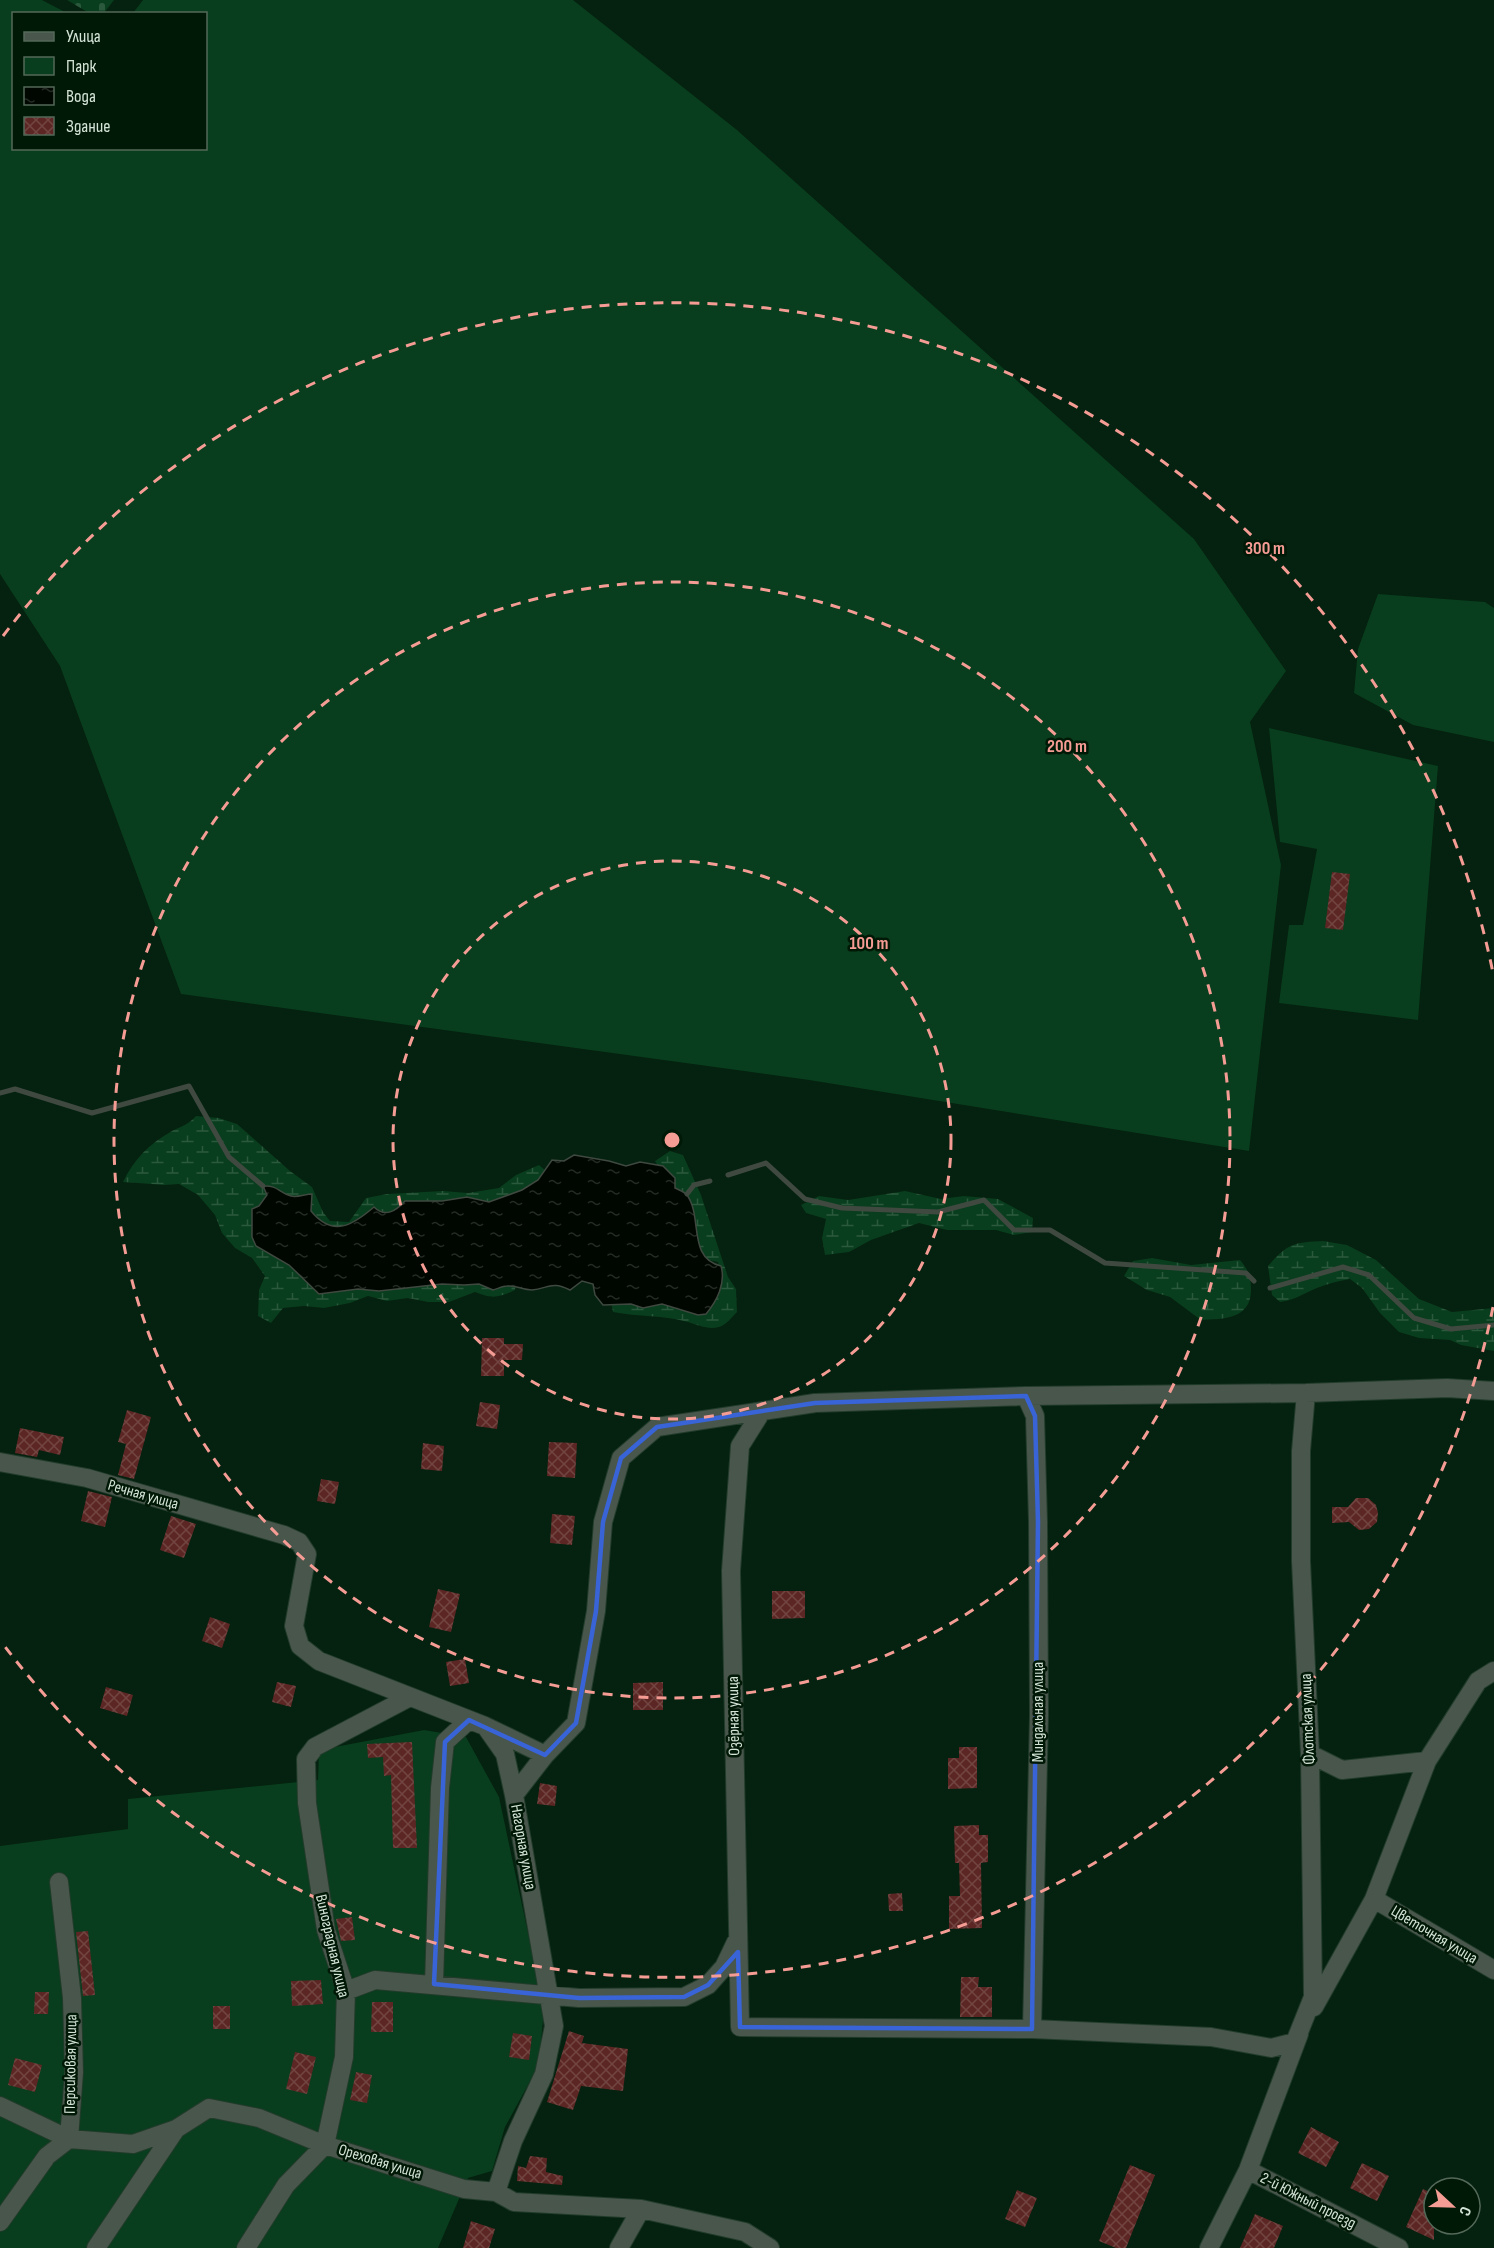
<svg xmlns="http://www.w3.org/2000/svg" width="1494" height="2248" viewBox="0 0 1494 2248" font-family="'Sofia Sans Condensed',sans-serif">
<defs>
<pattern id="wetland-marsh" width="20" height="14" patternUnits="userSpaceOnUse" patternTransform="scale(1.5)"><rect width="20" height="14" fill="#083d1d"/><path d="M1 5h8M5 5V1M11 12h8M15 12V8" fill="none" stroke="#2b593d"/></pattern>
<pattern id="cemetery-stones" width="16" height="16" patternUnits="userSpaceOnUse" patternTransform="scale(1.5)"><rect width="16" height="16" fill="#083d1d"/><path d="M2 7V4a2 2 0 0 1 4 0v3zM10 15v-3a2 2 0 0 1 4 0v3z" fill="#2b593d"/></pattern>
<pattern id="water-ripples" width="26" height="14" patternUnits="userSpaceOnUse" patternTransform="scale(1.5)"><rect width="26" height="14" fill="#000700"/><path d="M2 4q2-2 4 0t4 0M15 11q2-2 4 0t4 0" fill="none" stroke="#242b24"/></pattern>
<pattern id="building-cross-hatch" width="8" height="8" patternUnits="userSpaceOnUse" patternTransform="scale(1.5)"><rect width="8" height="8" fill="#5b2623"/><path d="M0 0l8 8M0 8l8-8" fill="none" stroke="#724542"/></pattern>
</defs>
<rect width="100%" height="100%" fill="#05210f"/>
<path fill="#083d1d" d="M0 0H42L67 13 14 14V148H206V14L133 13 143 0H573L737 130 1194 539 1286 671 1250 722 1281 865 1249 1151 809 1080 181 994 60 666 0 574Z
M1378 594 1485 602 1494 608V742L1413 725 1354 693 1358 649Z
M1269 728 1438 766 1418 1020 1279 1003 1289 925H1303L1317 849 1280 842Z
M424 1730 466 1737 499 1797 544 2008 539 2065 505 2127 492 2171 468 2178 438 2248H0V1846L128 1829V1799L318 1780 319 1750Z"/>
<path fill="url(#wetland-marsh)" d="M196 1116 219 1118 237 1124 290 1171 312 1187 323 1212 330 1221 349 1222 366 1198 387 1194 443 1191 468 1193 499 1188 516 1175 539 1165 546 1171 538 1186 498 1206 460 1203 418 1214 407 1206 390 1221 373 1218C351 1233 329 1237 303 1231L291 1202H273L258 1215 262 1235 270 1246 278 1242 284 1234 295 1237 305 1251 337 1272 365 1276V1284L377 1289 428 1279 475 1281 495 1286 516 1282 515 1290C498 1298 492 1299 475 1292L449 1302H428L408 1298 387 1301 368 1296 350 1303 324 1308 304 1306 283 1308 271 1323 258 1316 259 1290 265 1276 252 1258 235 1248 222 1233 215 1215 198 1195 179 1184 165 1185 123 1182C134 1159 149 1144 172 1131 182 1126 189 1124 196 1116Z
M670 1151 683 1155 701 1195 728 1277 736 1289 737 1312C732 1317 726 1325 719 1327 708 1330 698 1325 688 1322 663 1315 638 1317 613 1312L611 1302 721 1276 718 1262 701 1258 669 1186 655 1161Z
M905 1191 941 1199 964 1196 998 1199 1033 1218 1032 1232 1014 1235 996 1230H947L919 1223 871 1240 849 1252 825 1255 822 1238 826 1219 806 1213 801 1205 819 1196 848 1200Z
M1323 1241 1347 1245 1376 1260 1419 1299 1452 1312 1494 1308V1351L1461 1345 1450 1340 1419 1338 1399 1332 1380 1313 1362 1288 1350 1279C1338 1281 1327 1284 1317 1288 1302 1294 1296 1300 1280 1302L1272 1295 1268 1266C1287 1244 1294 1242 1323 1241Z
M1152 1258 1191 1265 1240 1260C1249 1271 1251 1276 1251 1290 1251 1319 1224 1319 1201 1320L1170 1297 1147 1290 1124 1276 1133 1261Z"/>
<path fill="url(#cemetery-stones)" d="M67 0H114L104 13H89Z"/>
<path fill="url(#water-ripples)" stroke="#3f4940" stroke-width="1.5" d="M574 1155 609 1161 626 1166 640 1162 663 1166 675 1178V1188C679 1190 685 1192 687 1195 703 1217 687 1258 721 1266 726 1283 717 1301 706 1314L698 1315 662 1304 643 1308 631 1304 603 1305 595 1295 593 1284 582 1281 570 1290C552 1281 549 1288 532 1290 523 1290 515 1285 507 1286 503 1286 497 1289 493 1290L479 1284 464 1285 442 1284 379 1291 358 1289 319 1294 289 1265 256 1246 252 1237V1209L259 1206 267 1195 263 1186C278 1185 279 1193 291 1196 297 1198 305 1194 312 1194L311 1211C333 1238 353 1225 374 1207 385 1218 396 1211 405 1201H442L467 1197 489 1202 522 1190 538 1180 552 1160 564 1161Z"/>
<g fill="none" stroke-linecap="round" stroke-linejoin="round">
<path stroke="#3f4940" stroke-width="5" d="M0 1093 15 1089 92 1113 189 1086 229 1157 263 1186
M728 1175 766 1163 805 1199 842 1208 938 1212 984 1200 1014 1230H1050L1105 1263 1246 1273 1254 1281
M687 1194 694 1185 710 1181
M1270 1288 1343 1267 1369 1275 1414 1318 1451 1329 1494 1325"/>
</g>
<path fill="url(#building-cross-hatch)" d="M1332 872 1350 874 1343 930 1325 928Z
M482 1338H504V1344H523L522 1360H504V1376H481Z
M480 1402 500 1405 497 1429 476 1426Z
M127 1410 151 1417 134 1479 118 1475 126 1444 118 1442Z
M20 1428 64 1437 60 1455 39 1450 37 1457 15 1453Z
M549 1442 577 1443 575 1478 547 1476Z
M423 1443 444 1446 442 1471 421 1469Z
M321 1479 339 1482 335 1504 317 1501Z
M88 1491 112 1497 105 1527 81 1521Z
M1356 1498H1368L1376 1505 1378 1513 1377 1522 1369 1529 1359 1530 1349 1522 1332 1523V1507H1348Z
M552 1514 575 1516 572 1545 550 1543Z
M171 1516 196 1524 184 1558 160 1550Z
M438 1589 460 1594 451 1632 429 1627Z
M772 1591H805V1618L772 1619Z
M210 1617 230 1624 222 1648 202 1641Z
M465 1659 469 1683 450 1686 446 1662Z
M277 1682 296 1686 291 1707 272 1702Z
M663 1682V1710H633V1683Z
M106 1687 133 1695 127 1716 100 1708Z
M412 1742 417 1848H393L391 1775 384 1776 383 1757 368 1758 367 1744Z
M959 1747H977V1788L948 1789V1758H959Z
M540 1783 557 1786 555 1806 537 1804Z
M979 1825V1835H988V1862L981 1863 982 1928 949 1929V1896H960L959 1863H955L954 1826Z
M902 1893 903 1911H889L888 1894Z
M352 1917 355 1940 341 1941 336 1919Z
M88 1931 95 1995 83 1996 76 1932Z
M961 1977H979L978 1987H992V2017H960Z
M321 1980 323 2004 292 2006 291 1981Z
M35 1992H49L48 2014H34Z
M372 2002H393V2032H371Z
M213 2006H230V2029H213Z
M569 2031 584 2036 582 2043 628 2049 623 2091 581 2086 573 2110 547 2102Z
M513 2033 532 2036 529 2060 509 2057Z
M295 2052 316 2057 307 2094 286 2089Z
M15 2058 42 2065 35 2092 8 2085Z
M356 2072 372 2075 367 2103 350 2100Z
M1311 2127 1339 2142 1326 2167 1298 2153Z
M530 2156 547 2158 546 2172 563 2176 562 2185 517 2181 518 2166 526 2168Z
M1362 2163 1389 2176 1377 2201 1350 2188Z
M1130 2165 1155 2175 1126 2248H1116L1099 2241Z
M1423 2189 1434 2194V2240L1406 2227Z
M1017 2190 1037 2198 1025 2227 1005 2219Z
M1255 2214 1283 2226 1274 2248H1240Z
M471 2221 495 2229 489 2248H463Z"/>
<g fill="none" stroke-linecap="round" stroke-linejoin="round">
<defs>
<path id="street" d="M1026 1396 1035 1416 1038 1522 1039 1715 1032 2029
M762 1411 740 1446 731 1571 740 2027 1032 2029 1211 2037 1271 2048 1295 2042 1313 1997 1310 1754 1301 1561V1451L1306 1393
M0 1462 87 1478 284 1535 299 1542 307 1554 294 1626 300 1646 319 1661 485 1726 545 1755
M486 1727 505 1754 514 1795
M1310 1754 1342 1770 1427 1761
M1374 1899 1494 1970
M434 1984 440 1788 445 1742 469 1720
M346 1991 375 1980 579 1998 684 1997 708 1985 724 1967 736 1942
M1314 2007 1374 1899 1427 1761 1478 1681 1494 1671
M0 2106 69 2139 133 2144 176 2129 209 2108 259 2118 325 2145 464 2189 496 2192 514 2202 641 2209 745 2232 770 2248
M1248 2170 1399 2248
M496 2192 513 2141 544 2074 554 2026 514 1795 545 1755 576 1723 596 1611 603 1522 621 1458 657 1427 815 1403 1026 1396 1306 1393 1447 1388 1494 1391
M0 2222 47 2156 69 2139 74 2072 72 1998 59 1882
M96 2248 176 2129
M246 2248 286 2185 325 2145 344 2057 346 1991 326 1930 307 1803 306 1759 315 1747 410 1697
M619 2248 641 2209
M1209 2248 1248 2170 1299 2034"/>
</defs>
<use href="#street" stroke="#223c2b" stroke-width="20"/>
<use href="#street" stroke="#49564c" stroke-width="18"/>
</g>
<path fill="none" stroke="#3864d8" stroke-width="4.5" stroke-linejoin="round" d="M1026 1396 1035 1416 1038 1522 1032 2029 740 2027 738 1952 708 1985 684 1997 579 1998 434 1984 445 1742 469 1720 545 1755 576 1723 596 1611 603 1522 621 1458 657 1427 815 1403Z"/>
<g fill="none" stroke="#f59c94" stroke-width="3" stroke-dasharray="10 8">
<circle cx="672" cy="1140" r="279"/>
<circle cx="672" cy="1140" r="558"/>
<path d="M1493 1307A838 838 0 0 1 3 1644M3 636A838 838 0 0 1 1493 973"/>
</g>
<g text-anchor="middle" dominant-baseline="central" stroke-width="5" stroke-linejoin="round" paint-order="stroke">
<g font-size="16" fill="#d3e3d6" stroke="#001806">
<text transform="translate(143 1495) rotate(16)">Речная улица</text>
<text transform="translate(1038 1712) rotate(-90)">Миндальная улица</text>
<text transform="translate(734 1716) rotate(-91)">Озёрная улица</text>
<text transform="translate(1308 1719) rotate(-92)">Флотская улица</text>
<text transform="translate(523 1847) rotate(80)">Нагорная улица</text>
<text transform="translate(1434 1935) rotate(31)">Цветочная улица</text>
<text transform="translate(332 1946) rotate(77)">Виноградная улица</text>
<text transform="translate(71 2064) rotate(-89)">Персиковая улица</text>
<text transform="translate(380 2162) rotate(17)">Ореховая улица</text>
<text transform="translate(1308 2201) rotate(27)">2-й Южный проезд</text>
</g>
</g>
<circle cx="672" cy="1140" r="9" fill="#f59c94" stroke="#001806" stroke-width="3"/>
<g font-size="18" text-anchor="middle" font-weight="bold" fill="#f59c94" stroke="#001806" stroke-width="5" stroke-linejoin="round" paint-order="stroke">
<text x="1265" y="554">300 m</text>
<text x="1067" y="752">200 m</text>
<text x="869" y="949">100 m</text>
</g>
<rect x="12" y="12" width="195" height="138" fill="#001806" stroke="#546959" stroke-width="1.5"/>
<rect x="24" y="32" width="30" height="9" fill="#49564c" stroke="#546959" stroke-width="1.5"/>
<text x="66" y="42" font-size="18" fill="#d3e3d6">Улица</text>
<rect x="24" y="57" width="30" height="18" fill="#083d1d" stroke="#546959" stroke-width="1.5"/>
<text x="66" y="72" font-size="18" fill="#d3e3d6">Парк</text>
<rect x="24" y="87" width="30" height="18" fill="url(#water-ripples)" stroke="#546959" stroke-width="1.5"/>
<text x="66" y="102" font-size="18" fill="#d3e3d6">Вода</text>
<rect x="24" y="117" width="30" height="18" fill="url(#building-cross-hatch)" stroke="#546959" stroke-width="1.5"/>
<text x="66" y="132" font-size="18" fill="#d3e3d6">Здание</text>
<g transform="translate(1452 2206) rotate(112)"><circle r="28" fill="#001806" stroke="#546959" stroke-width="1.5"/>
<path d="M0-4.5L10 22L0 15L-10 22Z" fill="#f59c94"/>
<text y="-9" font-size="16" font-weight="bold" text-anchor="middle" fill="#d3e3d6">С</text>
</g>
</svg>
